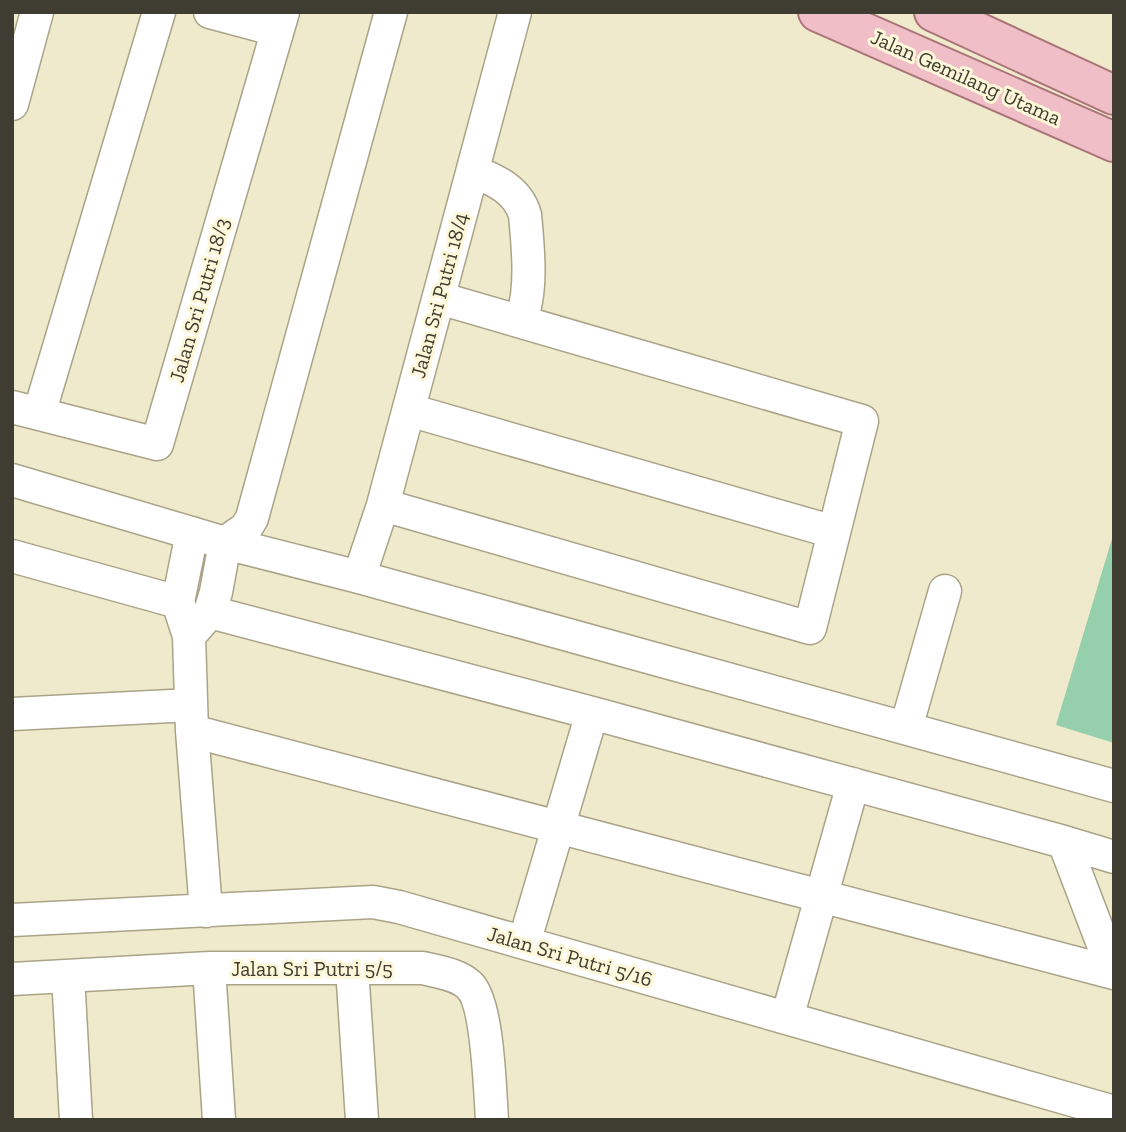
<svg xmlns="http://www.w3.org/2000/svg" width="1126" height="1132" viewBox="0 0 1126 1132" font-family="'Zilla Slab',serif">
<rect width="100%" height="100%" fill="#f0eacc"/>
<path fill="#95cfab" d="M1114 532V743L1056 725Z"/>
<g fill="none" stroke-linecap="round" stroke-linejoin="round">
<defs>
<path id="minor" d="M210 12 277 30
M12 104 37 12
M473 171C495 180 518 190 525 215 528 246 533 294 520 321
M12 407 157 444 283 12
M409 410 834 532
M39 414 159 12
M12 480 225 543 359 577 1114 786
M383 505 810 628 862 421 439 298
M192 533 178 602 189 636 192 731 206 911
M12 556 178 602
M359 577 383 505 515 12
M210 612 592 713 1064 842 1114 973
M189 636 210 612 216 592 225 543 246 528 252 518 391 12
M12 714 191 705
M906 728 945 591
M192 731 1114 973
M1064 842 1114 857
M12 920 373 902 399 907 1114 1112
M524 943 592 713
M209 968 219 1120
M352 968 362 1120
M68 976 76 1120
M12 979 209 968H423C438 972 457 974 469 985 488 1002 490 1092 492 1120
M787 1018 853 784"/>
<path id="major" d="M818 12 1114 142
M934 12 1114 95"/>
</defs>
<use href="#minor" stroke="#aaa388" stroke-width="35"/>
<use href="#major" stroke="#ab7479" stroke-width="42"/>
<use href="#minor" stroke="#fff" stroke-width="32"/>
<use href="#major" stroke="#efbec6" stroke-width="38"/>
</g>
<g text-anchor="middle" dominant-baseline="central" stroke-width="6" stroke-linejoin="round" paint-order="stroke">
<g font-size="21" fill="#3f3d31" stroke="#fef7d9">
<text transform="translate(966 77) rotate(24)">Jalan Gemilang Utama</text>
<text transform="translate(439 295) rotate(-75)">Jalan Sri Putri 18/4</text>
<text transform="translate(199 300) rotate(-74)">Jalan Sri Putri 18/3</text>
<text transform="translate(570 956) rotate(16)">Jalan Sri Putri 5/16</text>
<text x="312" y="968">Jalan Sri Putri 5/5</text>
</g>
</g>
<rect width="1126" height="1132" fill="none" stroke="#3f3d31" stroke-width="28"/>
</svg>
